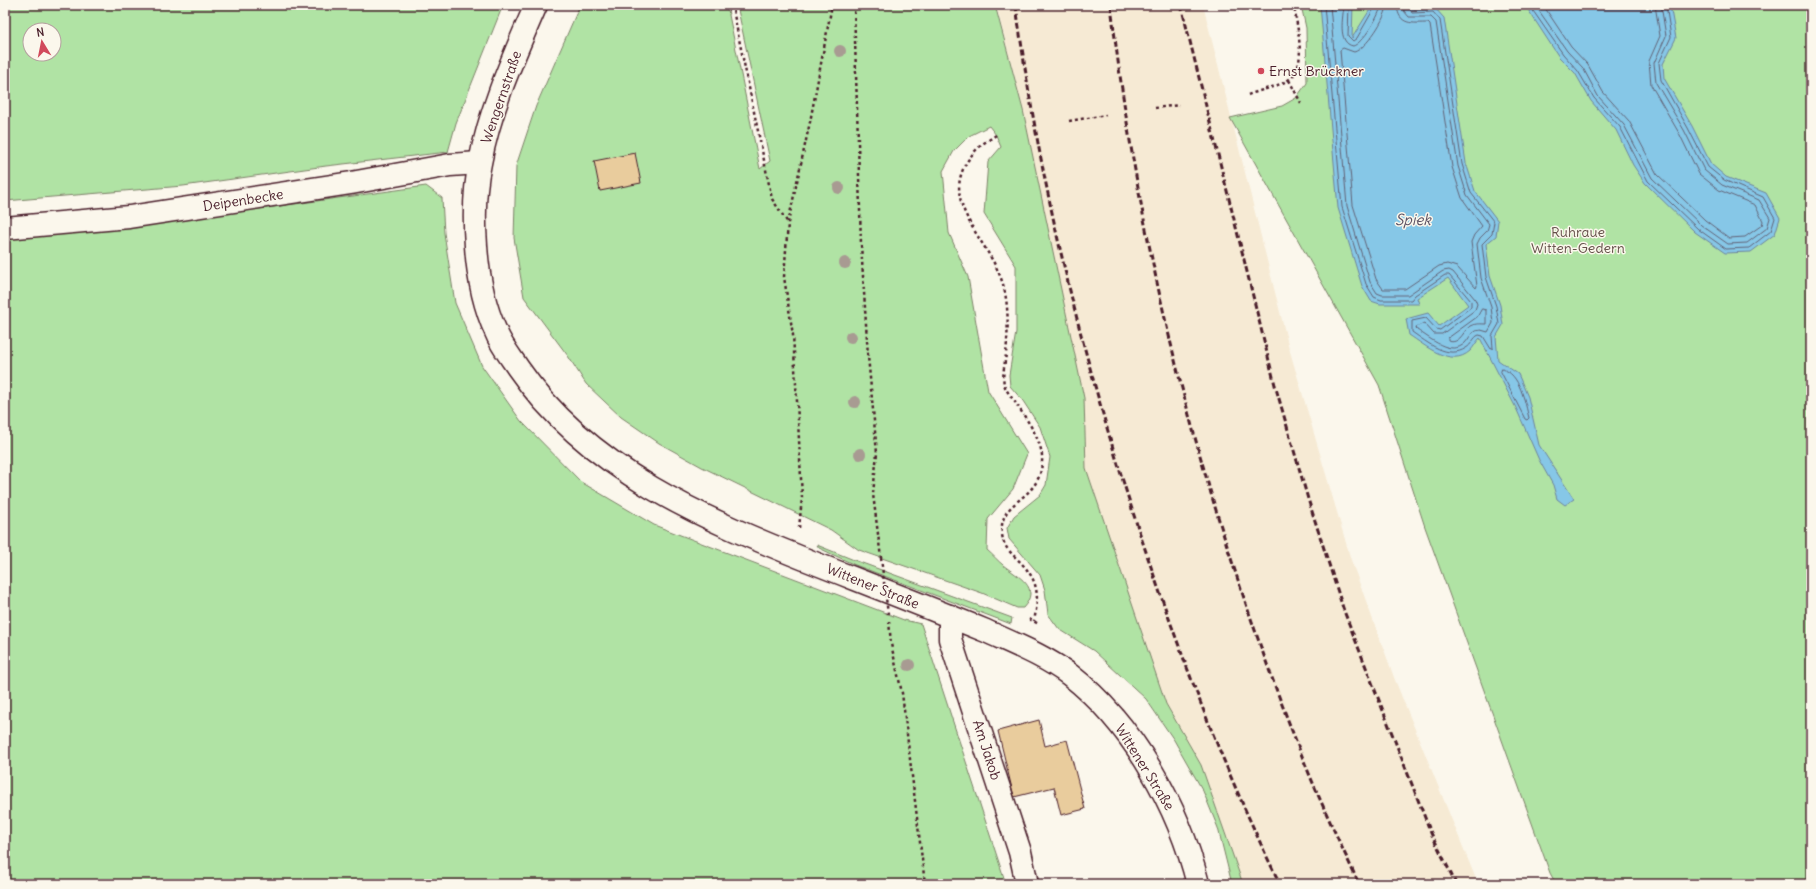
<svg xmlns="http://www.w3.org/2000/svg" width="1816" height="889" viewBox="0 0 1816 889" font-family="Delius,sans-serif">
<rect width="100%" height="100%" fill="#fbf7ec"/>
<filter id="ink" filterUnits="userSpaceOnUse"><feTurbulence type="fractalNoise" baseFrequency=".025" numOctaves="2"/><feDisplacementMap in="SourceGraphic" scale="8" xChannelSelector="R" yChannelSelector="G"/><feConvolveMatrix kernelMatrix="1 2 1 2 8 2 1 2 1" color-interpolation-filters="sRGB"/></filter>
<g filter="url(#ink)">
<path fill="#f6ead4" d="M996 5H1203L1289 348 1351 560 1395 680 1478 884H1243L1201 765 1166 704 1086 468 1084 398 1023 110Z"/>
<path fill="#b0e3a4" stroke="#7d8168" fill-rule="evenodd" d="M5 5H503L456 123 448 152 326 166 183 186 5 201ZM30 30H54V54H30Z
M580 5H727L760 169 770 161 737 5H995L1023 110 1084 398 1086 468 1166 704 1201 765 1243 884H1232L1218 828 1203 791 1174 740 1146 699 1094 651 1059 629 1048 614 1045 590 1040 575 1009 539 1007 528 1014 516 1040 495 1046 485 1050 457 1040 427 1023 401 1010 386 1009 375 1016 332V266L984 214 988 162 1001 147 996 135 989 126 969 136 954 151 943 171 949 233 968 277 988 391 1027 454 1013 489 988 519 987 550C993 555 998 561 1003 565 1018 577 1042 587 1023 608H1017L982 593 859 550 831 530 702 467 659 443 621 417 586 384 568 356 524 297 514 238 516 166 536 106Z
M1301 5H1811V884H1556L1550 873 1425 527 1379 385 1230 118 1282 106 1296 98 1307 83 1306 28Z
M426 186 442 198 444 233 455 303 482 366 521 421 581 482 654 525 904 620 921 624 1006 884H5V237L163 222Z
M817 545 854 560 1012 618 1011 624 855 565 819 548Z"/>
<path fill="#86c7e7" stroke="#6e849c" d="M1320 5H1353L1352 38 1373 5H1411L1414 9 1435 8 1444 18 1466 163 1475 191 1498 221 1496 236 1486 244 1490 276 1500 305 1503 325 1496 337 1498 360 1518 374 1528 397 1539 445 1574 499 1565 505 1557 499 1553 485 1539 460 1516 408 1480 338C1476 342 1474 347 1470 351 1451 368 1426 346 1409 335L1406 319 1428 313 1439 326 1468 305 1448 278 1417 298 1419 304H1380L1371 301 1362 286 1338 208Z
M1525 5H1670L1676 38 1663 64 1664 78 1692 126 1711 164 1726 177 1766 193 1780 218 1775 234 1751 252 1725 253 1695 232 1645 183 1633 165 1616 130 1591 101 1575 73 1559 57Z"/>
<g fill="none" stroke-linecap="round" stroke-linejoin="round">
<path stroke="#626276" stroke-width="1" d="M1324 5 1342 207 1366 284 1374 297 1381 300H1411L1415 295 1445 275H1449L1471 301V307L1440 330 1436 329 1426 318 1412 321V332C1428 343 1448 360 1466 348 1472 345 1473 337 1479 335L1483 336 1491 349 1493 348 1492 336 1499 324 1496 306 1486 277 1482 244 1492 234 1494 222 1471 193 1462 164 1440 20 1433 12 1412 13 1408 5
M1330 5 1347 206 1370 282 1377 293 1382 295H1408L1443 271 1449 270 1453 272 1475 299 1477 304 1475 310 1442 334H1434L1424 323 1416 327 1417 330C1430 338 1451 357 1465 343 1469 339 1470 334 1475 331L1481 330 1488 332 1493 323 1491 307 1481 278 1477 244 1480 238 1487 231 1489 224 1467 195 1458 166 1436 22 1431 17H1409L1404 11 1403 5
M1344 5C1343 17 1337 43 1353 46 1362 44 1381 14 1381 5
M1349 5 1348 36 1353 41 1357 38 1376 5
M1387 5C1387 17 1366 49 1354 52L1343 48 1340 50 1353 205 1376 279 1383 289H1405L1439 266 1447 264 1457 267 1476 288 1477 286 1471 242 1474 235 1482 226 1462 198 1452 167 1430 25 1428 23C1413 23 1398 26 1397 5
M1529 5 1563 54 1578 71 1594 98 1620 127 1648 181 1698 229 1726 249 1749 248 1771 231 1775 218 1763 197 1724 180 1708 167 1688 128 1661 80 1659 63 1671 37 1666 5
M1535 5 1567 51 1583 68 1598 96 1624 125 1652 178 1701 225 1728 244 1747 243 1767 228 1770 218 1759 200 1722 185 1704 170 1684 130 1656 83 1654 63 1666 36 1661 5
M1543 5 1571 47 1588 65 1603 92 1629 121 1657 174 1705 220 1729 238 1745 237 1762 225 1763 221 1755 205 1719 190 1699 174 1679 133 1651 85 1649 61 1660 36 1655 5
M1482 309 1486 310V324C1481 324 1476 323 1470 326 1463 331 1460 345 1448 341V338L1477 317Z
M1502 369C1520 373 1525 403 1529 418L1527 420 1525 419 1501 372Z"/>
</g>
<path fill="#e9cc9d" stroke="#4a1f2b" d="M635 153 641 183 600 191 594 161Z
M1039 720 1045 746 1067 740 1085 809 1061 815 1054 787 1014 797 998 731Z"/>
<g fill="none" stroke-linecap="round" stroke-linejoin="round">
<defs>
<path id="street" d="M5 228 129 217 351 183 450 165 479 163
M950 616V639L1020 852 1027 884"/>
<path id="secondary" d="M536 5C514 56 490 108 480 163 474 190 474 219 476 246 478 275 484 306 496 332 501 345 510 356 518 368 589 471 704 519 817 564 873 586 930 608 986 631 1014 644 1045 656 1070 675 1133 724 1179 807 1198 884"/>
</defs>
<use href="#street" stroke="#4a1f2b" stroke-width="25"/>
<use href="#secondary" stroke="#4a1f2b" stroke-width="25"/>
<path stroke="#4a1f2b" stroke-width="2.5" stroke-dasharray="3 3" stroke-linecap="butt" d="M732 5 772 199 788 223
M854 5 861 244 868 356 877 453 873 494 881 558
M1289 80 1301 103
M1248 95C1260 90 1277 87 1288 80 1309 68 1296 25 1294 5
M1155 108 1179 105
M1069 121 1106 115
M996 135C991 139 984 142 979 147 927 199 992 238 1004 288 1009 310 1008 331 1006 354 1005 363 1002 375 1004 384 1006 391 1013 399 1017 405 1027 420 1044 443 1042 462 1040 502 998 498 1002 534 1003 545 1008 550 1015 557 1038 578 1040 592 1034 621
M799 528 802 498 797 401 793 335 784 277 788 223 810 122 832 5
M1029 619 1039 624
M889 621 891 644 902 693 925 884"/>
<use href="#street" stroke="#fbf7ec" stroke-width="22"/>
<use href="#secondary" stroke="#fbf7ec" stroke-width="22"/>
<path stroke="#4a1f2b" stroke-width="3" stroke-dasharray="6 3" stroke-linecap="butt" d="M1016 5C1040 190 1086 372 1145 549 1183 663 1227 776 1280 884
M1111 5C1141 266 1208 523 1306 766 1322 806 1341 845 1359 884
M1181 5 1275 385 1308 499 1344 611 1431 833 1456 884"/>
<path stroke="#4a1f2b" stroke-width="2.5" stroke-dasharray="3 3" stroke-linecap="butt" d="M881 558 888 614"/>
</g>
<g fill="#a89b92">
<circle cx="840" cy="51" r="6"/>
<circle cx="839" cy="188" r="6"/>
<circle cx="845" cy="263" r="6"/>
<circle cx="851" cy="337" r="6"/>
<circle cx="855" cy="402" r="6"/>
<circle cx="860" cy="454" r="6"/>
<circle cx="909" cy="665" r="6"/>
</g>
</g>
<circle fill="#d1495b" stroke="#fbf7ec" stroke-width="1.5" cx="1261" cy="71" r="4"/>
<g text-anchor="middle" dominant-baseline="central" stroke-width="3" stroke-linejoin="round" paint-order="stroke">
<g font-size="14" fill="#4a1f2b" stroke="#fbf7ec" text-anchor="start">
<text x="1269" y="71">Ernst Brückner</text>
</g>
<g font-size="14" fill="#4a1f2b" stroke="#fbf7ec">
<text transform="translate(501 97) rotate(-71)">Wengernstraße</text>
<text transform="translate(243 200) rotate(-9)">Deipenbecke</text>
<text transform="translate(873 586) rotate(22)">Wittener Straße</text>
<text transform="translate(987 750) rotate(72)">Am Jakob</text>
<text transform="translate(1145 767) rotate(58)">Wittener Straße</text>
</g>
<g font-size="14" fill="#645049" stroke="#fbf7ec">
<text x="1578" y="232">Ruhraue<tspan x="1578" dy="16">Witten-Gedern</tspan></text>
</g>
<g font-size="15" font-style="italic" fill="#5c5163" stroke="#fbf7ec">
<text x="1413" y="219">Spiek</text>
</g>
</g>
<rect width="1816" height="889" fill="none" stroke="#fbf7ec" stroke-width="20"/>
<rect x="10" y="10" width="1796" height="869" fill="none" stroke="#4a1f2b" stroke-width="1.5" filter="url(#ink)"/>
<g transform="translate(42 42) rotate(350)"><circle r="19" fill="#fbf7ec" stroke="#b4a19f"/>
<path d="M0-3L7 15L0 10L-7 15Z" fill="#d1495b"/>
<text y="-6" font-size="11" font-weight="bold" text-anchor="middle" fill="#4a1f2b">N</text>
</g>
</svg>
